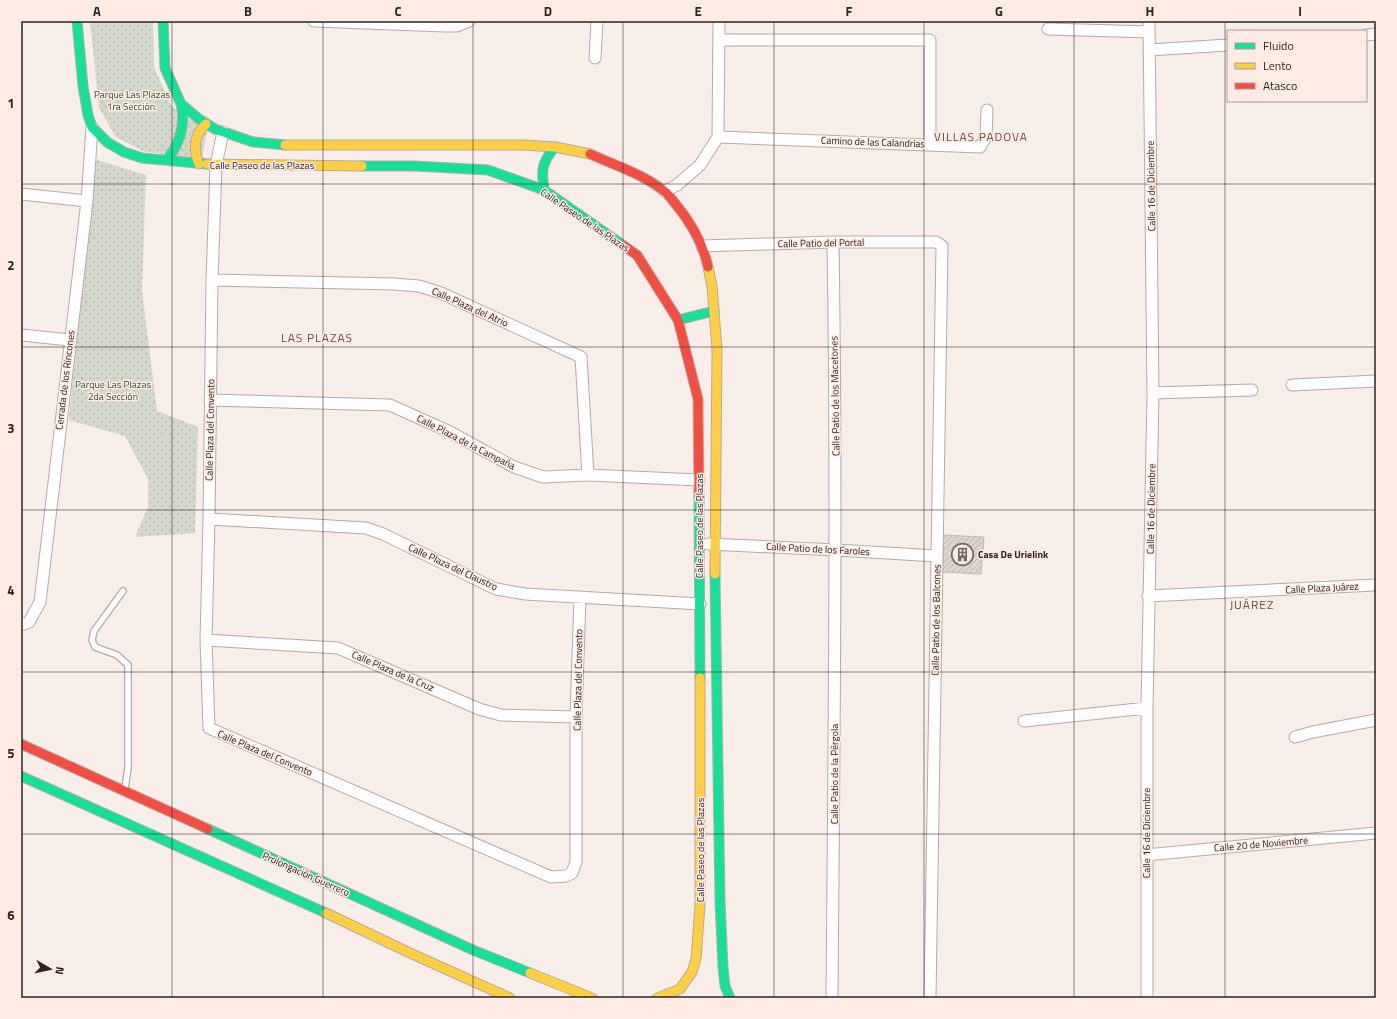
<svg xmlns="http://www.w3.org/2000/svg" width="1397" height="1019" viewBox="0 0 1397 1019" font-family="'Titillium Web',sans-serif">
<defs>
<pattern id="park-dots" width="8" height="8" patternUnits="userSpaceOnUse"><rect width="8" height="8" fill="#d4d7cb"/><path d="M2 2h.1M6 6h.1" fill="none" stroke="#b6b8ae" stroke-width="1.8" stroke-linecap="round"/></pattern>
<pattern id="building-hatch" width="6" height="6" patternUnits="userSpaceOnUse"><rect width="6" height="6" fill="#ddd4d0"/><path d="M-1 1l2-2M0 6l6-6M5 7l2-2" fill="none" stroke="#beb6b2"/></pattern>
</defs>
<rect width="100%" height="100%" fill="#f8eee9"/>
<path fill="url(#park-dots)" d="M90 21H153L154 67 172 107 207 131 202 158 145 152 116 137 99 108Z
M94 159 146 175 142 291 157 411 198 427 195 533 135 537 148 507V479L125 436 69 420Z"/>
<path fill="url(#building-hatch)" stroke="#c2b9b5" d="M943 535 984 537 981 574 943 572Z"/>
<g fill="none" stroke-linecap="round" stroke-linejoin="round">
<defs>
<path id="lane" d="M123 591 94 631 92 640 95 647 117 655 128 665V767L125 789"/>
<path id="street" d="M314 21 444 26H457L469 21
M1048 29 1149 32
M1366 35 1376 34
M719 40H930V145
M1149 50 1228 45
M595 58 597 21
M223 132 216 165 212 280 209 519 206 640 209 728 551 877 566 876 572 873 576 862V717L580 597
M718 137 980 147 986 137 987 110
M665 191 677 185 700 165 718 137 719 21
M21 194 87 201
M702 246 833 242H936L942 246 930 998
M212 280 394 284 419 286 441 293 581 357 588 475
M21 335 70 340
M1292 385 1376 381
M1153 393 1252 390
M210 400 390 405 450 432 514 467 543 477 588 475 699 480
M209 519 366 528 383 534 496 589 525 594 700 604
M708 544 836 550 937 556
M1148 596 1376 585
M21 625 29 622 40 602 87 201 92 127
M206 640 338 648 479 709 501 715 576 717
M1024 721 1147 708
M1295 737 1313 732 1376 720
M1146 855 1376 833
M832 998C834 746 837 494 833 242
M1147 998V708L1153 393 1149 21"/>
<path id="fast" d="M77 21 83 86 88 115 92 127 107 142 124 152 142 158 207 164
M163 21 165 68 181 104 199 119 215 129 253 142 285 145
M167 160C180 143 186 125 181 104
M362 166H414L488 170 544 190 624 246
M544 190C541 170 542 162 555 147
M678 320 714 311
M699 497 700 678
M715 574 720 901 723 967 725 986 730 998
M21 776 326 913
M208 829 473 950 530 973"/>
<path id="slow" d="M285 145H523L555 147 590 154
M199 164C193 150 194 134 206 124
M207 164 362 166
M708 267 712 286 717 349 715 574
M326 913 410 953 510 998
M530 973 592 998
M657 998 680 989 692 972 696 959 700 905V678"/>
<path id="jam" d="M590 154C614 165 643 174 664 191 668 194 671 198 674 202 690 221 703 243 708 267
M624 246 637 255 678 320 698 399 699 497
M21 744 208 829"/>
</defs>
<use href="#lane" stroke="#b4aba8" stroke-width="8"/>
<use href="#street" stroke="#b4aba8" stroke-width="13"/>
<use href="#fast" stroke="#b4aba8" stroke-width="11"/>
<use href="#slow" stroke="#b4aba8" stroke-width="11"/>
<use href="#jam" stroke="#b4aba8" stroke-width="11"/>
<path stroke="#d8d4d4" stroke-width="2.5" stroke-dasharray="3 2" stroke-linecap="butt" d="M76 380 89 382 106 389 137 423 157 438 178 439 199 432"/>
<use href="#lane" stroke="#fefcfc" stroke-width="5.5"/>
<use href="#street" stroke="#fefcfc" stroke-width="11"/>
<use href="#fast" stroke="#16e098" stroke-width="9"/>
<use href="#slow" stroke="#ffcf43" stroke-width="9"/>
<use href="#jam" stroke="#f24e42" stroke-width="9"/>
</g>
<path fill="none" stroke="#2d2421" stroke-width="1" stroke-opacity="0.55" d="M172 21V998M323 21V998M473 21V998M623 21V998M774 21V998M924 21V998M1074 21V998M1225 21V998M21 184H1376M21 347H1376M21 510H1376M21 672H1376M21 834H1376"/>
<defs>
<symbol id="building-ring" viewBox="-11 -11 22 22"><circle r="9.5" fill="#feebe3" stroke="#746b67" stroke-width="1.5"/><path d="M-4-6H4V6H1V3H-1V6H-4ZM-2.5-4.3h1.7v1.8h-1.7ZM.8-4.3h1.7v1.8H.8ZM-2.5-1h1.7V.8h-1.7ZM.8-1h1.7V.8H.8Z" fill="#746b67"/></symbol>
</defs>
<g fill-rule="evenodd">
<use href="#building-ring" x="950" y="542" width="25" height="25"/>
</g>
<g text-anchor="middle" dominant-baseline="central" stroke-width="3" stroke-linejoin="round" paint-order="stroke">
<g font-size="10" fill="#344f28" stroke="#feebe3">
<text x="132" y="94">Parque Las Plazas<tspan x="132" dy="12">1ra Sección.</tspan></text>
<text x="113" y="384">Parque Las Plazas<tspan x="113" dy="12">2da Sección</tspan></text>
</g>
<g font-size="10" fill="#2d2421" stroke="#feebe3">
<text transform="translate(873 142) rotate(2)">Camino de las Calandrias</text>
<text x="262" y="165">Calle Paseo de las Plazas</text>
<text transform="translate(1151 186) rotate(-91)">Calle 16 de Diciembre</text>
<text transform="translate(585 220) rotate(34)">Calle Paseo de las Plazas</text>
<text transform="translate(821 243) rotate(-1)">Calle Patio del Portal</text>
<text transform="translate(470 307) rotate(24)">Calle Plaza del Atrio</text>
<text transform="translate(65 380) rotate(-83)">Cerrada de los Rincones</text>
<text transform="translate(835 396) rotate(-91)">Calle Patio de los Macetones</text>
<text transform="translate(210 430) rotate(-89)">Calle Plaza del Convento</text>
<text transform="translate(466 442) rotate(27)">Calle Plaza de la Campaña</text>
<text transform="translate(1151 509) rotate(-89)">Calle 16 de Diciembre</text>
<text transform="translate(699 526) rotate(-90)">Calle Paseo de las Plazas</text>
<text transform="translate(818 549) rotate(3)">Calle Patio de los Faroles</text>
<text transform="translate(453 567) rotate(25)">Calle Plaza del Claustro</text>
<text transform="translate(1322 588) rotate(-3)">Calle Plaza Juárez</text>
<text transform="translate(936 620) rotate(-89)">Calle Patio de los Balcones</text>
<text transform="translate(393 671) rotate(23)">Calle Plaza de la Cruz</text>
<text transform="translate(578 680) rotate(-89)">Calle Plaza del Convento</text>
<text transform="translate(265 753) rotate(23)">Calle Plaza del Convento</text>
<text transform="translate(834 774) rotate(-90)">Calle Patio de la Pérgola</text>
<text transform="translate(1146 833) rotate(-90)">Calle 16 de Diciembre</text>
<text transform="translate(1261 844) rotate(-5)">Calle 20 de Noviembre</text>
<text transform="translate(700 850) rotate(-90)">Calle Paseo de las Plazas</text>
<text transform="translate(306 874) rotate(24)">Prolongación Guerrero</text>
</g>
<g font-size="10" font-weight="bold" fill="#2d2421" stroke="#feebe3" text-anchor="start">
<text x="978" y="554">Casa De Urielink</text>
</g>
<g font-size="12" letter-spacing="1" fill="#645048" stroke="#feebe3">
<text x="981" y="136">VILLAS PADOVA</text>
<text x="317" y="337">LAS PLAZAS</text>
<text x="1252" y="604">JUÁREZ</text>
</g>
</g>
<rect width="1397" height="1019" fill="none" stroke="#feebe3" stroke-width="44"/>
<rect x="1227" y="30" width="140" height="72" fill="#feebe3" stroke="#aa9b95"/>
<rect x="1235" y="43" width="20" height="6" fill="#16e098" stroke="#aa9b95"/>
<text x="1263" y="50" font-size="12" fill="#2d2421">Fluido</text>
<rect x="1235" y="63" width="20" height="6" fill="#ffcf43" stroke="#aa9b95"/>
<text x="1263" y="70" font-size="12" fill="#2d2421">Lento</text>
<rect x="1235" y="83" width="20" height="6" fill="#f24e42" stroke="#aa9b95"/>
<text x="1263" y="90" font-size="12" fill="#2d2421">Atasco</text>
<g transform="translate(50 969) rotate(99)" stroke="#feebe3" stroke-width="3" paint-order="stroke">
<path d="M0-3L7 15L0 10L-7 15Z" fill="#2d2421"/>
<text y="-6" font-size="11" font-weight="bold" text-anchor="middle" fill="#2d2421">N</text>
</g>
<rect x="22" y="22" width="1353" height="975" fill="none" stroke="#2d2421" stroke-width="1.5"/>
<g font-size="13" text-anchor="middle" font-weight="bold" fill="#2d2421">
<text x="97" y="16">A</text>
<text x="248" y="16">B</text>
<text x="398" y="16">C</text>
<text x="548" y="16">D</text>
<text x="698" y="16">E</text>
<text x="849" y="16">F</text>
<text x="999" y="16">G</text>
<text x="1150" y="16">H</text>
<text x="1300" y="16">I</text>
<text x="11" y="108">1</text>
<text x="11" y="270">2</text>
<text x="11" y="433">3</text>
<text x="11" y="595">4</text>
<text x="11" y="758">5</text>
<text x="11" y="920">6</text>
</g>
</svg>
